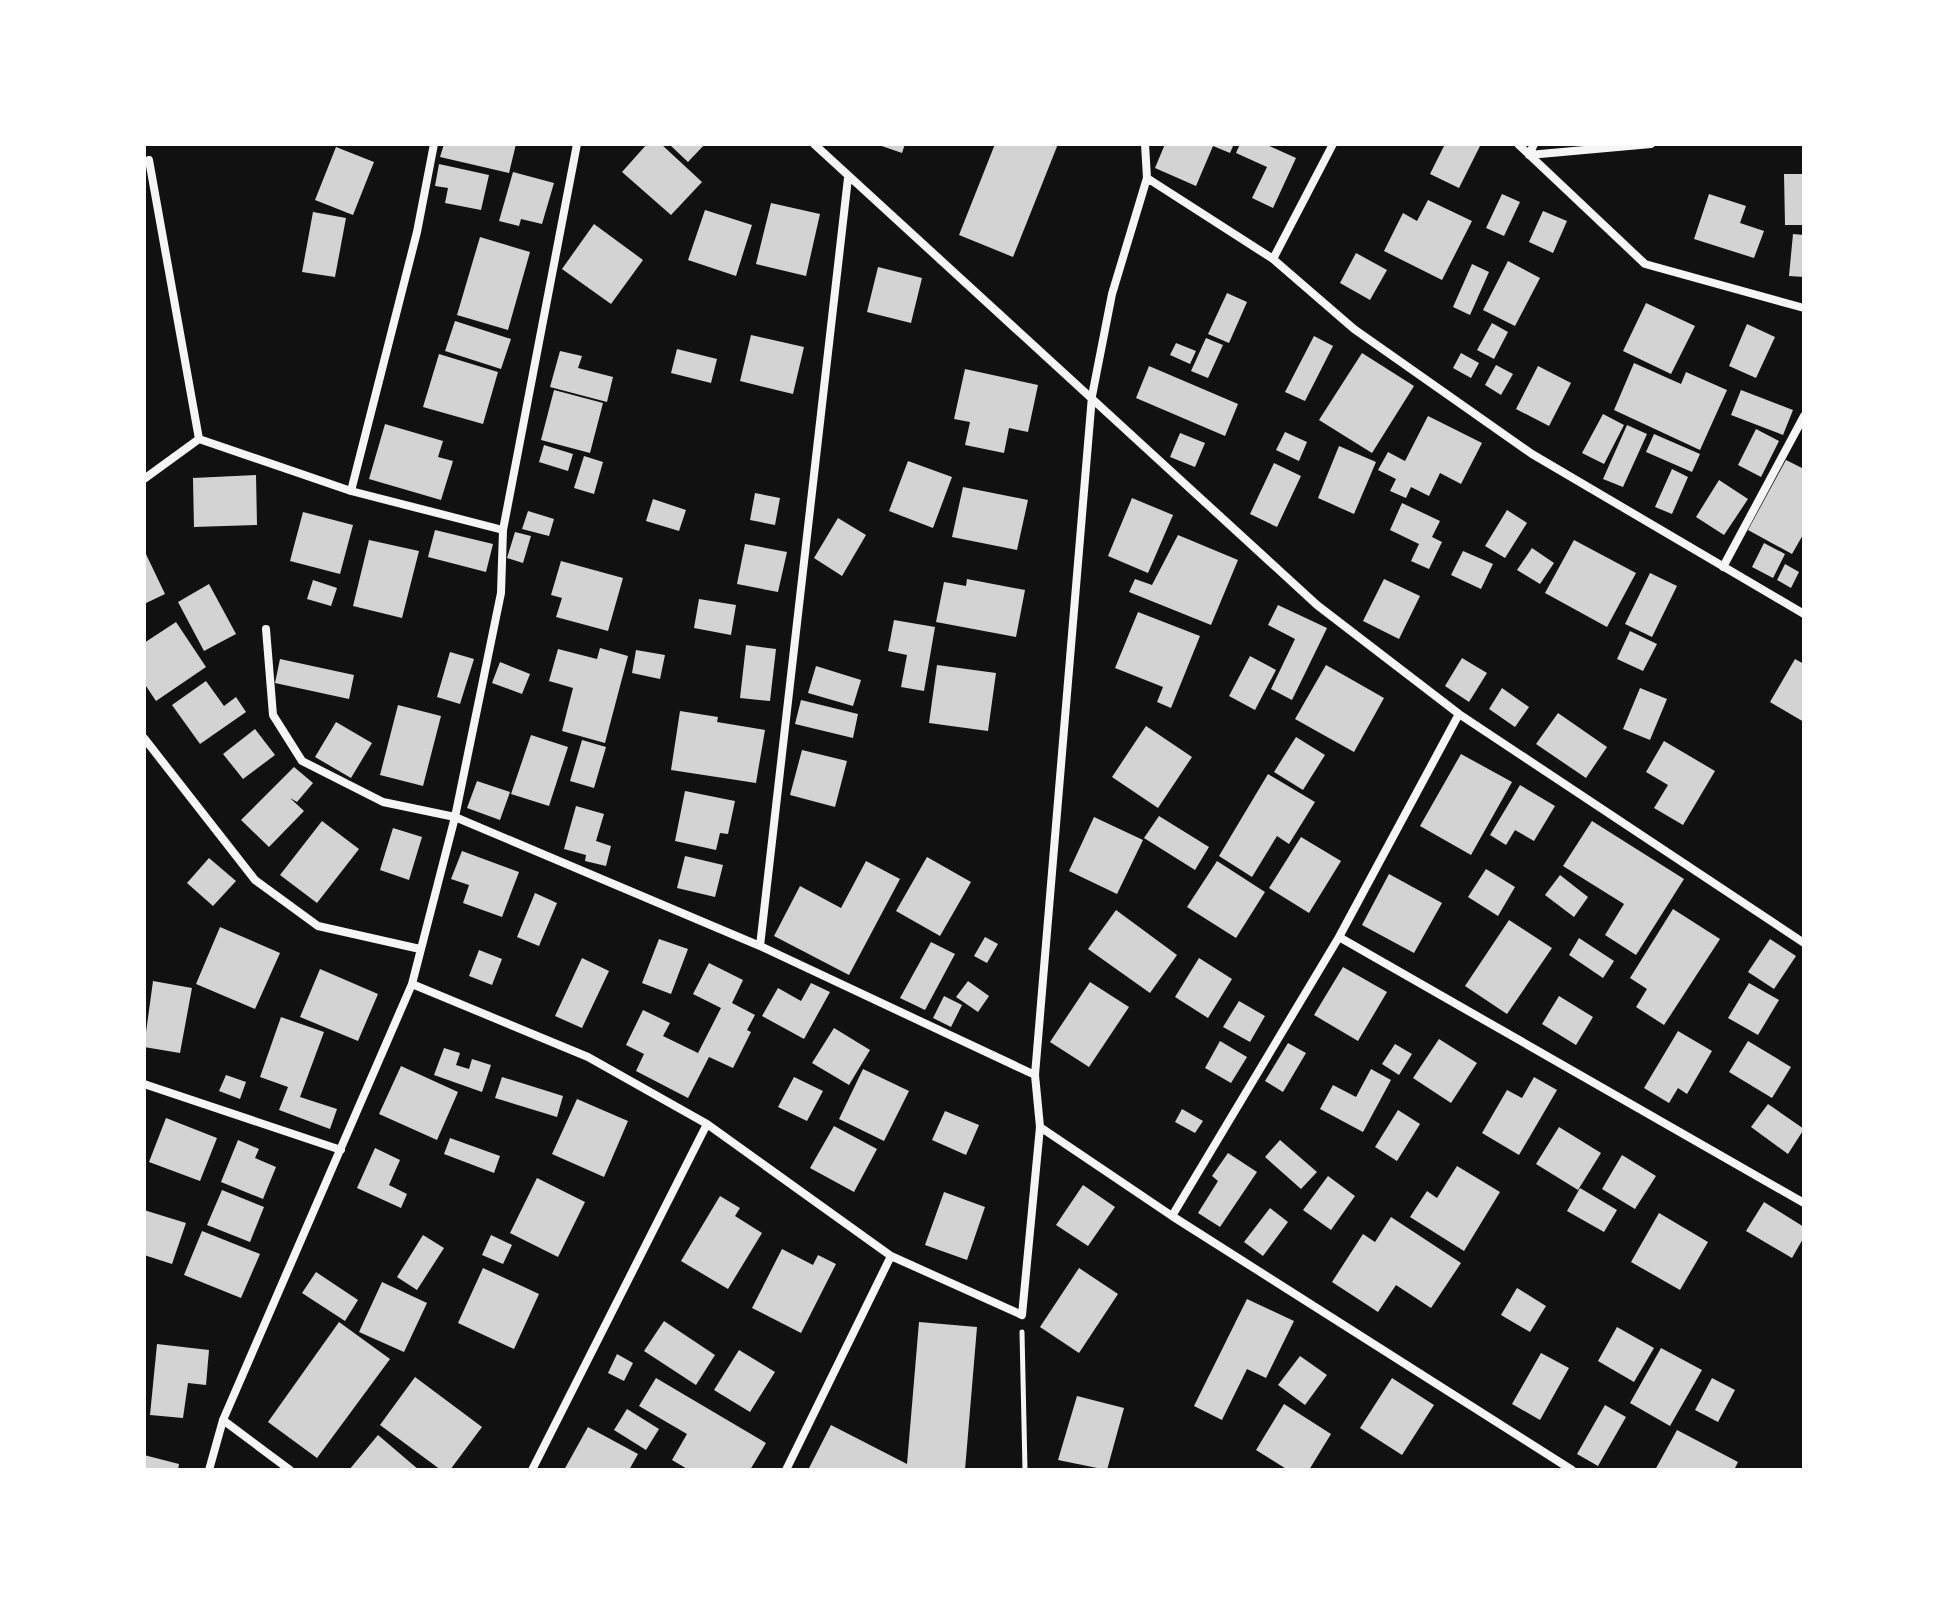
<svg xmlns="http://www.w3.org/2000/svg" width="1948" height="1614" viewBox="0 0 1948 1614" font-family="'Golos Text',sans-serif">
<rect width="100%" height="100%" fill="#111"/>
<path fill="#d3d3d3" d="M444 144H516L509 173 440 157Z
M647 144H661L702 182 671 215 622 172Z
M669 144H705L688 162Z
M876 144H905L902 153Z
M995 144H1058L1013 257 959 235Z
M1165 144H1234L1230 153 1213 146 1196 186 1155 168Z
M1240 144H1265L1296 158 1273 208 1252 198 1267 167 1236 153Z
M1445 144H1481L1459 188 1430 174Z
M336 147 374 162 353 215 315 200Z
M439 164 489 175 481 210 445 203 448 188 435 186Z
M513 172 554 183 542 224 521 219 519 226 499 221Z
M1784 174H1804V225H1785Z
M1502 194 1520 202 1504 236 1486 228Z
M1709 194 1746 206 1740 223 1764 231 1754 258 1694 239Z
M1428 200 1472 221 1442 280 1384 251 1403 213 1417 221Z
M771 203 820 214 806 276 756 264Z
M705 210 752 225 736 276 688 260Z
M1543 211 1567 221 1553 253 1529 242Z
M313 212 346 218 335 277 302 272Z
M594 224 643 260 611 304 562 269Z
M1793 234 1804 235V277L1789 276Z
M480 237 530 252 508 330 457 315Z
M1356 253 1387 270 1370 300 1340 283Z
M1508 261 1540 278 1515 326 1483 310Z
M1472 264 1489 272 1470 315 1453 307Z
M878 267 922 278 911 323 867 312Z
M1227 293 1247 302 1229 343 1208 334Z
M1646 303 1695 326 1671 374 1623 351Z
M455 321 511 339 501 369 445 351Z
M1492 323 1508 332 1494 359 1477 350Z
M1747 324 1775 337 1756 378 1729 366Z
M751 335 804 347 793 394 740 381Z
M1314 336 1333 346 1305 401 1285 392Z
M1206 338 1223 345 1208 378 1191 371Z
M1176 343 1196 351 1190 364 1170 355Z
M677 349 717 359 711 383 671 373Z
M560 351 582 356 578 368 613 377 607 402 550 387Z
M1362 353 1414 386 1372 453 1319 420Z
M1461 353 1479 363 1471 378 1453 368Z
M439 354 498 372 483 424 423 407Z
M1634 363 1681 384 1686 372 1727 390 1700 450 1614 410Z
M1496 365 1513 374 1501 395 1485 385Z
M1149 366 1238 404 1225 436 1136 398Z
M1538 366 1571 383 1549 426 1516 409Z
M965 369 1038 385 1028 432 1009 428 1004 453 965 445 970 422 954 419Z
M554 390 603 403 590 453 541 440Z
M1741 390 1793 410 1783 435 1731 415Z
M1603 414 1624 425 1604 464 1582 453Z
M1428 416 1482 443 1461 484 1440 473 1429 496 1411 487 1406 498 1390 491 1396 479 1378 470 1388 452 1405 461Z
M385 424 443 441 438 457 453 461 441 500 369 479Z
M1627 425 1647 434 1623 487 1603 479Z
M1756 429 1779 441 1761 477 1738 465Z
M1285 432 1307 442 1299 461 1276 450Z
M1180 433 1205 443 1195 467 1170 457Z
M1654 434 1700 454 1692 472 1646 452Z
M544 445 573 454 568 471 539 462Z
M1339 446 1376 462 1354 514 1318 498Z
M584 456 603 462 594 494 574 488Z
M1786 460 1804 469V533L1792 554 1748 530Z
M908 461 952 477 933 528 889 511Z
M1274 463 1301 476 1277 527 1250 514Z
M1672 469 1688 477 1672 514 1655 507Z
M256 475 257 525 194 527 193 478Z
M1719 480 1748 499 1724 535 1696 517Z
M963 487 1028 500 1017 550 952 537Z
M755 493 780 498 775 525 750 520Z
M1132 498 1173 515 1148 573 1108 556Z
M653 499 686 510 679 531 646 521Z
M1402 503 1440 521 1432 537 1442 542 1429 569 1411 561 1419 544 1390 530Z
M1507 510 1527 523 1505 558 1485 546Z
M528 511 554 519 549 536 522 529Z
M303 512 353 525 340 574 290 561Z
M838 518 866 535 842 576 814 558Z
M435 530 493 544 486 572 428 557Z
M515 532 531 536 523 563 507 558Z
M1178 535 1238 560 1211 625 1129 592 1135 579 1152 585Z
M369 540 419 551 402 618 353 606Z
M1574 540 1636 573 1607 627 1545 593Z
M1764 543 1785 554 1773 578 1752 567Z
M745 544 787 552 778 592 737 584Z
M1532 548 1554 563 1540 584 1517 570Z
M144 550 165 594 144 604Z
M1463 551 1493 564 1481 589 1451 575Z
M561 561 623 578 608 631 556 617 562 598 551 595Z
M1785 564 1799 572 1791 588 1777 580Z
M1650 573 1677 586 1652 637 1625 624Z
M967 579 1025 590 1016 637 936 622 944 582 966 586Z
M1384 579 1420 596 1399 639 1363 621Z
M313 580 337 588 331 606 307 599Z
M209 584 236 634 204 651 178 602Z
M699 599 736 605 731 635 694 628Z
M1278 605 1327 628 1292 700 1271 689 1295 639 1268 625Z
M1138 612 1200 636 1171 708 1157 702 1163 687 1115 668Z
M894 620 935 627 924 691 901 687 907 655 888 651Z
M176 622 206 667 156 701 144 683V643Z
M1630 631 1657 644 1643 671 1617 659Z
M746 645 776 649 770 701 740 698Z
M600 648 628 656 605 743 562 731 573 688 549 681 558 649 597 659Z
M636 650 665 655 660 679 632 673Z
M450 652 474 659 460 704 437 697Z
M1250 656 1276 670 1255 710 1229 696Z
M1462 658 1487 673 1469 702 1445 686Z
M280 659 354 675 349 699 275 683Z
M1795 659 1804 664V722L1770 702Z
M500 662 530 674 522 694 492 683Z
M937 665 996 673 988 731 929 723Z
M1326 665 1384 698 1354 752 1295 719Z
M816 666 861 680 853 706 808 693Z
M206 681 224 706 236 697 246 712 200 744 172 705Z
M1502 688 1529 707 1515 727 1489 709Z
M1640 688 1667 699 1650 740 1623 729Z
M801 700 858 714 853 738 795 724Z
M398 705 441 716 423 786 380 775Z
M680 711 718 717 717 722 765 730 756 783 671 770Z
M1558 713 1607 747 1586 778 1536 744Z
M336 722 372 743 351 778 315 757Z
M1146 726 1192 757 1158 808 1112 777Z
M255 729 275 755 243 779 223 754Z
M531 735 568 747 549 806 511 794Z
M1296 737 1325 755 1303 790 1274 772Z
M582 740 606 747 594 788 570 781Z
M1664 741 1715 771 1683 825 1654 808 1668 785 1646 772Z
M802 750 847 761 835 807 790 795Z
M1461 754 1512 782 1471 855 1420 826Z
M294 767 313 783 297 802 290 798 304 811 269 847 241 820Z
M1268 774 1315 802 1289 844 1277 836 1252 877 1219 856Z
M477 781 510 792 500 820 467 808Z
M1520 785 1555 806 1534 841 1515 830 1506 845 1490 835Z
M685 791 735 801 728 834 720 833 716 850 675 841Z
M576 806 604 814 596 841 611 846 606 866 585 861 586 855 564 849Z
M1159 816 1209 847 1195 870 1144 838Z
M1094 817 1143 840 1117 894 1069 871Z
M322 821 359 849 317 903 280 875Z
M1592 821 1684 879 1636 955 1605 935 1624 904 1563 866Z
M393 828 422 837 409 880 380 870Z
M1301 837 1341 861 1309 913 1269 888Z
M462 851 519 872 502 917 463 903 469 885 451 879Z
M685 856 723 865 715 897 677 888Z
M927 857 971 882 940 936 896 911Z
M209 858 236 881 213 906 187 883Z
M866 861 900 879 849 975 774 936 800 886 841 908Z
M1217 861 1265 892 1236 938 1187 907Z
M1486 869 1515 887 1498 916 1468 897Z
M1389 874 1442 903 1414 953 1362 925Z
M1560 875 1588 897 1574 917 1545 895Z
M535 893 557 903 539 946 517 937Z
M1673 909 1720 939 1664 1025 1636 1007 1647 989 1630 978Z
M1116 910 1177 955 1150 993 1088 949Z
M1509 920 1552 948 1507 1014 1465 986Z
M220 927 280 953 255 1009 196 984Z
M985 937 998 944 987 963 974 956Z
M1579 938 1614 961 1603 978 1569 955Z
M659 939 688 949 671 994 642 983Z
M1770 939 1796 956 1774 989 1748 972Z
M931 942 955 954 925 1010 900 998Z
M479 950 502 959 492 985 469 976Z
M582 958 609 971 582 1028 555 1016Z
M1199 958 1232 979 1208 1018 1175 997Z
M709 963 743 980 732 1003 755 1015 747 1030 751 1032 733 1068 709 1057 688 1098 636 1071 644 1054 626 1045 643 1010 670 1023 663 1036 698 1053 721 1008 693 994Z
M1343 967 1387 992 1358 1041 1314 1015Z
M320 969 378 994 358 1041 300 1017Z
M153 981 192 988 180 1053 144 1047Z
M968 981 989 996 978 1012 956 997Z
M1090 982 1129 1007 1089 1067 1050 1042Z
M811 983 830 992 804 1039 762 1016 778 988 801 1001Z
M1749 983 1779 1000 1758 1035 1728 1018Z
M944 996 962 1005 951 1027 933 1018Z
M1559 996 1593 1017 1576 1045 1542 1024Z
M1239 1001 1265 1016 1250 1042 1223 1027Z
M281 1017 324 1032 300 1097 337 1109 330 1129 279 1110 288 1087 260 1077Z
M834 1028 870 1050 849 1085 812 1063Z
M1678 1031 1712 1051 1687 1094 1678 1088 1669 1103 1644 1088Z
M1439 1039 1477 1063 1451 1103 1413 1078Z
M1220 1041 1247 1057 1231 1083 1205 1068Z
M1748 1041 1791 1067 1772 1098 1729 1072Z
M1288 1043 1306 1053 1283 1092 1265 1081Z
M1395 1044 1412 1054 1399 1075 1382 1064Z
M444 1048 460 1053 456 1065 469 1069 472 1059 491 1065 482 1092 434 1075Z
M401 1066 458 1092 437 1140 379 1114Z
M863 1069 909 1091 884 1141 839 1119Z
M1371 1069 1391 1080 1363 1132 1320 1109 1333 1085 1356 1097Z
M226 1075 246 1082 240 1099 219 1091Z
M502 1077 563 1096 557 1117 495 1098Z
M794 1077 823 1091 807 1121 778 1107Z
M1534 1077 1557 1090 1519 1155 1482 1133 1507 1090 1522 1098Z
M577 1099 628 1121 604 1177 552 1154Z
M1768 1104 1804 1129 1788 1154 1751 1127Z
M1182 1109 1203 1121 1195 1133 1175 1122Z
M1398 1110 1420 1124 1397 1161 1375 1147Z
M945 1111 979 1125 966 1155 932 1140Z
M166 1118 217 1138 200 1181 149 1162Z
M834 1126 877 1149 854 1192 810 1168Z
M1559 1127 1601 1153 1578 1190 1536 1164Z
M450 1138 500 1156 494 1173 444 1154Z
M238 1140 259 1149 255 1158 276 1167 263 1199 221 1182Z
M1280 1140 1317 1172 1301 1189 1265 1157Z
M375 1148 400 1160 389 1185 407 1194 401 1208 357 1188Z
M1228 1153 1257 1172 1220 1227 1198 1213 1218 1181 1212 1176Z
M1622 1155 1656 1176 1635 1209 1602 1189Z
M1457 1166 1500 1192 1464 1251 1410 1217 1427 1191 1437 1198Z
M1328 1176 1355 1196 1331 1230 1303 1210Z
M537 1178 585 1202 558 1257 510 1233Z
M1083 1185 1115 1207 1088 1246 1056 1225Z
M1580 1188 1617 1210 1604 1232 1567 1211Z
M222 1190 264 1207 250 1242 207 1225Z
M944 1192 985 1207 967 1260 925 1245Z
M720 1196 740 1208 735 1216 762 1233 728 1289 681 1261Z
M1764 1202 1804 1227V1237L1792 1258 1746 1231Z
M1270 1208 1288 1222 1263 1256 1244 1242Z
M144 1210 186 1223 172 1264 144 1255Z
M1659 1213 1708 1242 1680 1290 1631 1262Z
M1391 1217 1461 1263 1431 1308 1396 1285 1378 1312 1332 1282 1363 1234 1375 1242Z
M202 1231 260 1254 241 1298 184 1275Z
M423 1235 444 1248 417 1290 397 1277Z
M491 1235 512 1245 503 1264 482 1255Z
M782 1249 813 1265 818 1255 836 1264 801 1333 752 1308Z
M483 1268 539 1294 514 1349 458 1323Z
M1079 1268 1118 1294 1079 1353 1040 1327Z
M316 1272 358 1300 345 1321 302 1293Z
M382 1282 427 1303 404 1352 359 1332Z
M1517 1288 1546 1306 1530 1332 1501 1315Z
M1247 1299 1294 1321 1266 1378 1247 1369 1222 1420 1194 1406Z
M664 1321 715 1355 696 1385 644 1351Z
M339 1322 390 1359 317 1458 268 1422Z
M919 1322 977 1327 965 1470H808L831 1425 907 1464Z
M1617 1327 1654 1348 1634 1382 1598 1361Z
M157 1344 209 1350 206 1385 188 1383 183 1418 150 1415Z
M1661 1348 1702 1370 1670 1426 1630 1403Z
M739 1350 775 1372 750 1412 714 1390Z
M1541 1353 1569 1368 1540 1420 1512 1404Z
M617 1354 633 1363 624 1381 608 1373Z
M1300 1356 1327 1375 1305 1405 1278 1385Z
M415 1377 482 1427 450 1470H441L380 1425Z
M656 1378 766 1443 750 1470H689L672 1460 687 1434 639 1406Z
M1392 1378 1434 1405 1402 1455 1360 1428Z
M1712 1378 1735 1390 1718 1422 1695 1410Z
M1077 1396 1124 1408 1107 1470 1058 1460Z
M1284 1404 1331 1434 1309 1470H1288L1256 1450Z
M1605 1405 1626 1417 1598 1466 1577 1454Z
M627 1409 659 1429 646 1450 614 1430Z
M588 1427 638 1454 629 1470H564Z
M1677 1430 1738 1462 1734 1470H1655Z
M378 1435 419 1470H349Z
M144 1455 179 1464 178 1470H144Z"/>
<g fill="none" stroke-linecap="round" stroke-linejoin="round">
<path stroke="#f5f5f5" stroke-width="5" d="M1022 1332 1025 1470"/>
<path stroke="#f5f5f5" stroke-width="8" d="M814 144 1317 605 1459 714 1804 943
M1518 144 1645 264 1804 308
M1534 144 1529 155 1651 144
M149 160 199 439
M848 178 760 946 1035 1075
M1147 178 1273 259 1354 329 1532 454 1804 614
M1273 259 1333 144
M144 479 199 439 351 491 503 530
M351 491 417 232 434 144
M1723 567 1804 416
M266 629 273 715 302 761 383 802 455 817 760 946
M144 738 255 880 318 926 420 949
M1339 937 1459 714
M412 984 588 1057 707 1124 891 1256 1022 1315 1040 1127 1035 1075 1092 396 1112 294 1147 178 1145 144
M144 1084 341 1150
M1040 1127 1172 1216 1572 1470
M1172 1216 1339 937 1804 1203
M223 1420 290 1470
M209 1470 223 1420 412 984 455 817 501 593 503 530 577 144
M532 1470 707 1124
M786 1470 891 1256"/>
</g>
<rect width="1948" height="1614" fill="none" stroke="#ffffff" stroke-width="292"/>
</svg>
